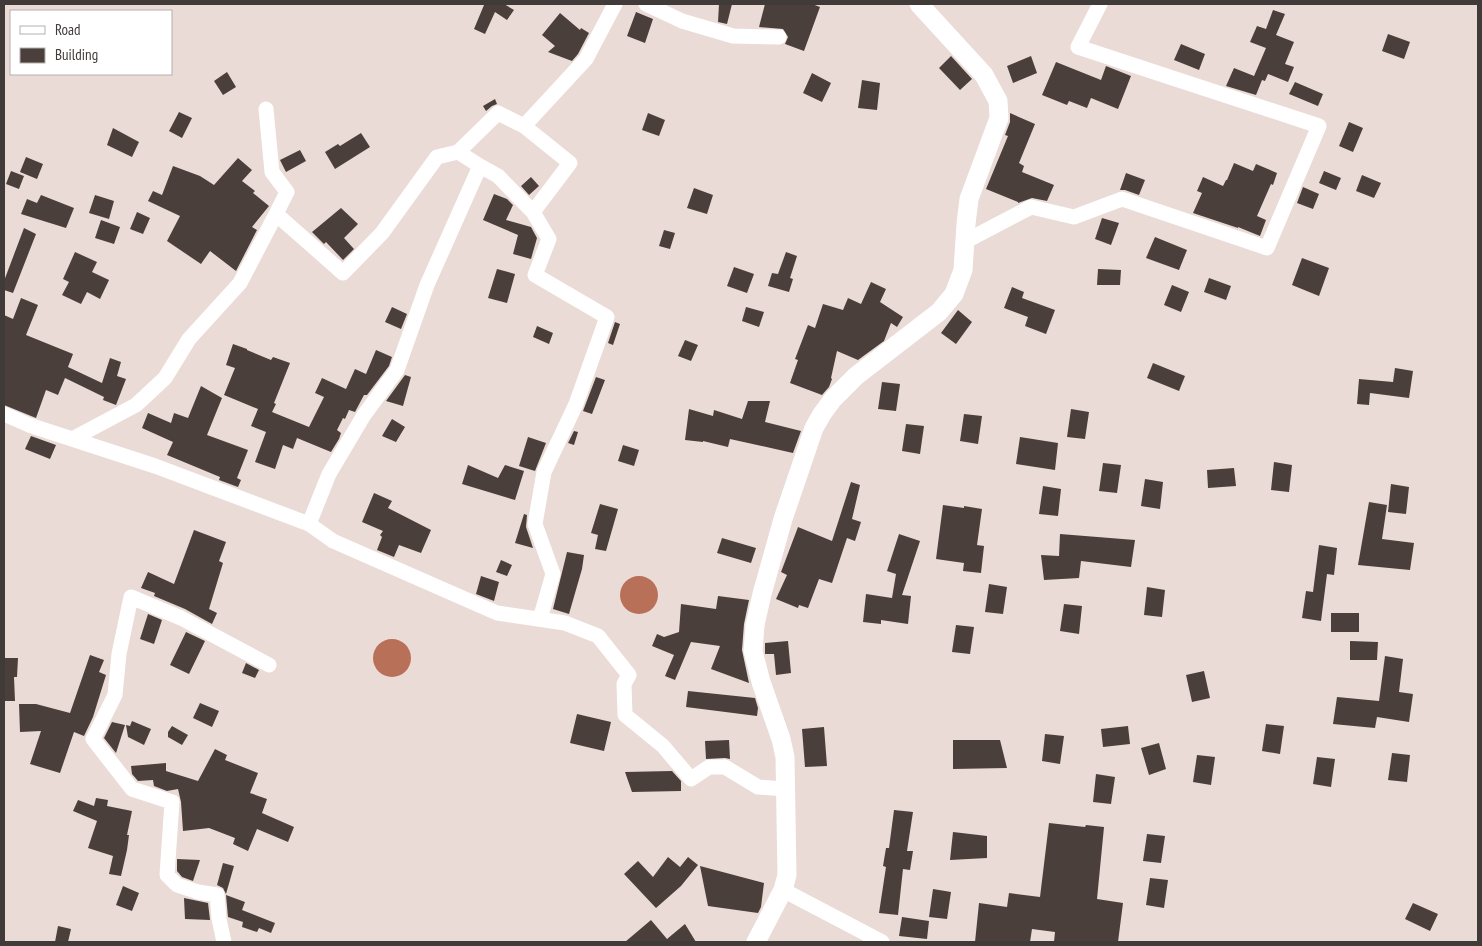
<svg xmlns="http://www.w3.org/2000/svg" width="1482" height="946" viewBox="0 0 1482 946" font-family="'PT Sans Narrow',sans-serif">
<rect width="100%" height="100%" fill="#eadbd6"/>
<path fill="#b97058" d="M620 595a19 19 0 1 1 38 0a19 19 0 1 1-38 0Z
M373 658a19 19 0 1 1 38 0a19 19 0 1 1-38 0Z"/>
<path fill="#4b3f3b" d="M482 4H504L514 10 507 20 495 12 485 34 474 29 484 5Z
M719 4H732L727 24 718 22Z
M765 4H812L820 7 804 51 785 44 788 37 783 29 759 27Z
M1273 10 1285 14 1276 35 1294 42 1285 64 1294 67 1288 82 1268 74 1265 81 1262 80 1256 95 1226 86 1234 68 1254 76 1266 48 1250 42 1257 26 1266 29Z
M636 12 653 19 645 43 627 36Z
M560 13 580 30 581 28 589 33 578 54 572 61 548 52 555 46 542 35Z
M1388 34 1410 42 1404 59 1382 51Z
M1181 44 1205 54 1199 70 1174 60Z
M951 56 972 79 960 90 939 68Z
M1031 56 1037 73 1013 83 1007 66Z
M1056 62 1101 80 1106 66 1131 76 1118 109 1091 98 1087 108 1069 101 1067 105 1042 95Z
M227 72 236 87 223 95 214 81Z
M812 73 831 83 822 102 803 93Z
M862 80 880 83 877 110 858 108Z
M1295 82 1323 94 1318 106 1289 94Z
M495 99 497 104 492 106 486 111 483 106Z
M179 112 192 118 182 138 169 131Z
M648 113 665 120 659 136 642 130Z
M1010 113 1035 124 1019 163 1024 166 1022 172 1054 185 1047 201 1032 198 1018 203V202L986 189 1008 136 1005 135 1010 122Z
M1349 122 1363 128 1353 152 1339 146Z
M113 128 139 142 132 157 107 145Z
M361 133 370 147 335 169 325 152 338 144 340 146Z
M300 150 306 161 286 172 280 160Z
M26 157 43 164 37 179 20 172Z
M238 158 252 170 242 181 255 191 253 193 269 206 252 227 257 230 236 271 210 251 201 264 167 241 180 216 148 201 153 191 162 195 173 166 200 176 214 185Z
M1234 163 1253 171 1256 164 1277 173 1273 185 1271 184 1257 216 1266 220 1260 236 1238 227V228L1193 213 1202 193 1197 191 1203 177 1223 186 1226 180H1227Z
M11 171 24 176 19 189 6 184Z
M1324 171 1341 178 1336 190 1319 183Z
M1126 173 1145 180 1139 195 1125 190H1120Z
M1362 175 1381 183 1374 198 1356 191Z
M531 177 539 186 529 195 521 186Z
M1303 187 1319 194 1313 209 1297 203Z
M694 188 713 195 707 214 687 208Z
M494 194 507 199 513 205 506 220 531 227 537 238 531 259 513 254 518 235 483 220Z
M41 195 74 208 66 228 21 214 27 199 37 203Z
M95 195 114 201 109 219 89 213Z
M341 208 358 224 344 238 354 249 343 260 326 242 324 244 312 232Z
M137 212 150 218 143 234 130 229Z
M1102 218 1119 223 1111 245 1095 239Z
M101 220 120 227 114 244 95 238Z
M24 228 36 234 13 293 4 290V281Z
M664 230 675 233 670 249 659 246Z
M1155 237 1187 250 1179 270 1146 258Z
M75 252 97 262 92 272 109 280 100 299 87 292 81 304 62 295 69 282 63 279Z
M786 252 797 256 790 278 793 279 789 292 768 286 772 273 778 274Z
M1302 258 1329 268 1319 296 1292 285Z
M734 267 754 274 747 293 727 286Z
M497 269 515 274 507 303 488 298Z
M1098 269 1121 270 1120 285H1097Z
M1209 278 1231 286 1226 300 1204 292Z
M871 282 886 289 880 302 903 317 897 327 891 323 884 341 858 360 837 351 831 378 832 379 829 387 822 395 790 383 798 360 795 359 808 325 815 328 823 304 843 310 848 298 861 304Z
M1172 285 1189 292 1181 312 1164 305Z
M1012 287 1024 292 1022 298 1055 310 1046 334 1025 326 1028 317 1004 308Z
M21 298 38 305 26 335 73 354 68 367 102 383 110 358 121 362 117 376 126 379 116 405 103 400 104 397 65 378 58 395 46 390 36 418 4 405V315L13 319Z
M392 307 407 314 401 329 385 322Z
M746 307 764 312 759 327 742 321Z
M958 310 972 322 956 344 941 333Z
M615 322 620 324 613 345 608 343Z
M537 326 553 333 549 344 533 337Z
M685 340 698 345 691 361 678 356Z
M233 344 247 349V350L271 360 273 357 290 363 274 403 276 404 272 412 309 427 324 397 315 393 322 378 346 389 355 369 366 374 376 350 392 357 389 366 367 395H364L355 412 349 410 345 419 343 418 337 430 341 433 339 439 331 452 297 438 293 449 283 445 275 469 255 462 266 432 251 426 258 409 224 395 235 368 226 365Z
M1153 363 1185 376 1179 391 1147 378Z
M1395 368 1413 371 1409 398 1370 393 1369 405 1357 404 1359 379 1393 382Z
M405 375 411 377 403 406 386 401Z
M596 377 605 380 592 414 583 411Z
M882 382 900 384 896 411 878 409Z
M201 386 222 398 207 435 248 450 237 478 241 480 238 487 219 480 220 477 167 455 173 442 142 428 148 413 171 423 174 413 188 418Z
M748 401H770L765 422 801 431 793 453 730 439 728 447 703 441V442L685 440 689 409 713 416 714 410 742 419Z
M1071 409 1089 412 1085 439 1067 437Z
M964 414 982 416 978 444 960 441Z
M392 419 405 427 396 442 382 436Z
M906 424 924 426 920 454 902 451Z
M574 431 578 432 574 445 568 443Z
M31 436 56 445 50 459 25 449Z
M528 437 546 443 535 471 519 466Z
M1020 437 1058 443 1055 470 1016 464Z
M623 445 639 450 634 466 618 461Z
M1274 462 1292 465 1289 492 1271 490Z
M1103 463 1121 465 1117 493 1099 491Z
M468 465 498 478 505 465 524 471 515 500 462 484Z
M1234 468 1236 486 1208 488 1207 470Z
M1145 479 1163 482 1160 509 1141 506Z
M851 482 860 485 852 519 861 522 855 541 847 538 832 583 819 579 808 608 799 605 798 608 776 599 787 575 781 572 798 527 832 541Z
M1391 484 1409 487 1406 514 1388 512Z
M1043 486 1061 489 1058 516 1039 514Z
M374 493 392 501 388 508 431 530 421 553 399 545 394 557 377 550 382 537 380 535 383 531 362 522Z
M1369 502 1387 505 1382 539 1414 543 1410 570 1358 565Z
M600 504 618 509 606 551 595 549 598 535 591 533Z
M943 505 964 508V506L982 509 977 545 984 546 981 573 963 571 964 563 936 559Z
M524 514 527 515 526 527 533 548 515 543Z
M194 530 226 542 219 561 223 563 209 609 217 613 212 624 185 609 154 596 155 593 141 588 148 572 174 584Z
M899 534 920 541 902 595 911 596 908 624 881 620V624L863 622 866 594 892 598 896 574 887 571Z
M1060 534 1135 540 1131 567 1081 561 1079 578 1044 580 1041 555 1059 556Z
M722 538 756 548 751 563 717 553Z
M1319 545 1337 548 1334 575 1327 574 1321 621 1302 618 1306 591 1313 592Z
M567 552 584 555 582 569 569 614 553 609Z
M501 560 512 565 507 576 496 572Z
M481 576 499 582 494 601 476 594Z
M989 584 1007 587 1003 614 985 612Z
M1147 587 1165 590 1162 617 1144 615Z
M718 596 749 600 744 624 742 650 749 683 711 669 720 646 691 642 675 680 665 676 674 655 652 646 657 634 664 637 679 632 681 604 716 609Z
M1064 604 1082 606 1079 634 1060 631Z
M1331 613H1359V632H1331Z
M148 614 162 620 154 644 140 639Z
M956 625 974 627 970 654 952 652Z
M186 632 205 641 189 674 170 665Z
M788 641 791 673 776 675 774 654H765V643Z
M1350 641 1378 642 1377 660H1350Z
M90 655 104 660 99 672 106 675 93 717 84 736 74 732 60 773 30 764 41 731 20 732 19 704H36L70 713Z
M1385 656 1403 659 1399 692 1413 694 1409 722 1377 717 1375 728 1333 724 1337 697 1379 701Z
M4 658H18L17 677H14L15 701H4Z
M246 663 259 670 255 678 242 673Z
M1204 671 1210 698 1192 702 1186 675Z
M688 691 755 698 758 708 757 716 686 707Z
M200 703 219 711 212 727 193 718Z
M577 714 611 722 604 751 570 743Z
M132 721 151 729 144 745 128 737 126 725 130 726Z
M112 722 125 725 116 753 104 738Z
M1266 724 1284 726 1280 754 1262 751Z
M172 726 188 735 182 745 168 737V732Z
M1128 726 1130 744 1103 747 1101 729Z
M824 727 827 766 805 767 802 729Z
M1045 734 1064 736 1060 764 1042 761Z
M729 740 730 759 725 758 706 759 705 741Z
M953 740H1000L1007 768 953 769Z
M1159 743 1166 769 1149 775 1141 748Z
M215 749 227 755 225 760 258 773 250 793 267 799 262 813 294 827 288 842 257 829 248 851 233 844 235 838 209 828 183 831 181 802 178 789 167 791 154 786 153 780 138 781 132 774 131 766 166 763V771L198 781Z
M1392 753 1410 755 1407 782 1388 780Z
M1197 755 1215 757 1211 785 1193 782Z
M1317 757 1335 759 1331 787 1313 784Z
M672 771 681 781V791L632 792 625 772Z
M1096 774 1115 777 1111 804 1093 802Z
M96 798 108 800 107 806 132 811 127 835H129L127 850 121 876 109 874 113 856 88 848 97 821 73 811 78 800 94 806Z
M894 810 913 812 907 851H913L910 870 903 869 898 915 879 913 886 867 883 866 886 848H889Z
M1049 823 1085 827 1086 825 1104 827 1097 899 1123 903 1118 942H1054L1055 932 1032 929 1030 942H975L979 903 1007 907 1009 893 1040 897Z
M953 832 987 836V858L950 860Z
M1147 834 1165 836 1161 863 1143 861Z
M668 857 680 867 688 857 698 865 681 886 656 908 624 874 638 861 653 877Z
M177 859 200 860 193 881 182 877 177 871Z
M223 863 234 866 226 894 223 888 217 885Z
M700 866 764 883 761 907 758 913 708 906Z
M1150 878 1168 880 1164 908 1146 905Z
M123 886 139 893 132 911 116 905Z
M933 889 951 892 947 919 929 917Z
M226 895 245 902 242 910 275 923 271 933 259 928 257 932 242 927 243 922 228 917Z
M184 898 208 903 210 920 185 919Z
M1413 903 1438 914 1430 931 1405 919Z
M902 917 929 921 927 939 899 936Z
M651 920 667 939 685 924 696 942H625Z
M58 926 71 929 68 942H55Z"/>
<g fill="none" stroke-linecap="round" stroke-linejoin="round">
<path stroke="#fff" stroke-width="15" d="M646 4 682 21 733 36 779 37
M266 109 272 172 287 192 276 214 343 273 382 233 437 157 458 152 480 166 427 285 397 370 364 415 329 474 309 524
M524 126 586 59 615 4
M458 152 498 113 524 126 570 163 533 212 549 239 535 275 607 317 576 404 544 472 535 524 553 574 540 619
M480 166 498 176 533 212
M966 241 1031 207 1074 217 1122 199 1267 248 1319 126 1078 47 1100 4
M4 414 29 425 155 466 309 524 333 541 497 613 565 623 598 636 629 675 624 684 625 715 663 746 691 779 709 767H725L758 787 785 789
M72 439 136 405 165 378 189 339 240 283 276 214
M783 890 882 942
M224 942 219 919 217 895 198 892 177 885 167 875 172 802 132 789 93 739 115 695 119 654 131 597 181 618 269 665"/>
<path stroke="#fff" stroke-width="19" d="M756 942 783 890 787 875 785 757 781 739 761 682 753 651 755 625 762 594 783 519 814 428 822 414 833 399 856 376 939 312 954 294 963 270 966 224 969 199 999 118 998 101 984 75 919 4"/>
</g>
<rect width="1482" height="946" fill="none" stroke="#403a38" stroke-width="10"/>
<rect x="10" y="10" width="162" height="65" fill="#ffffff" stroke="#b3b0af"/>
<rect x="20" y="26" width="25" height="8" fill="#ffffff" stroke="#b3b0af"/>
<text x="55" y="35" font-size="15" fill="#403a38">Road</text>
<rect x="20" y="48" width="25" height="15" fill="#4b3f3b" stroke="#b3b0af"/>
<text x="55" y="60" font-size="15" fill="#403a38">Building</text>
</svg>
